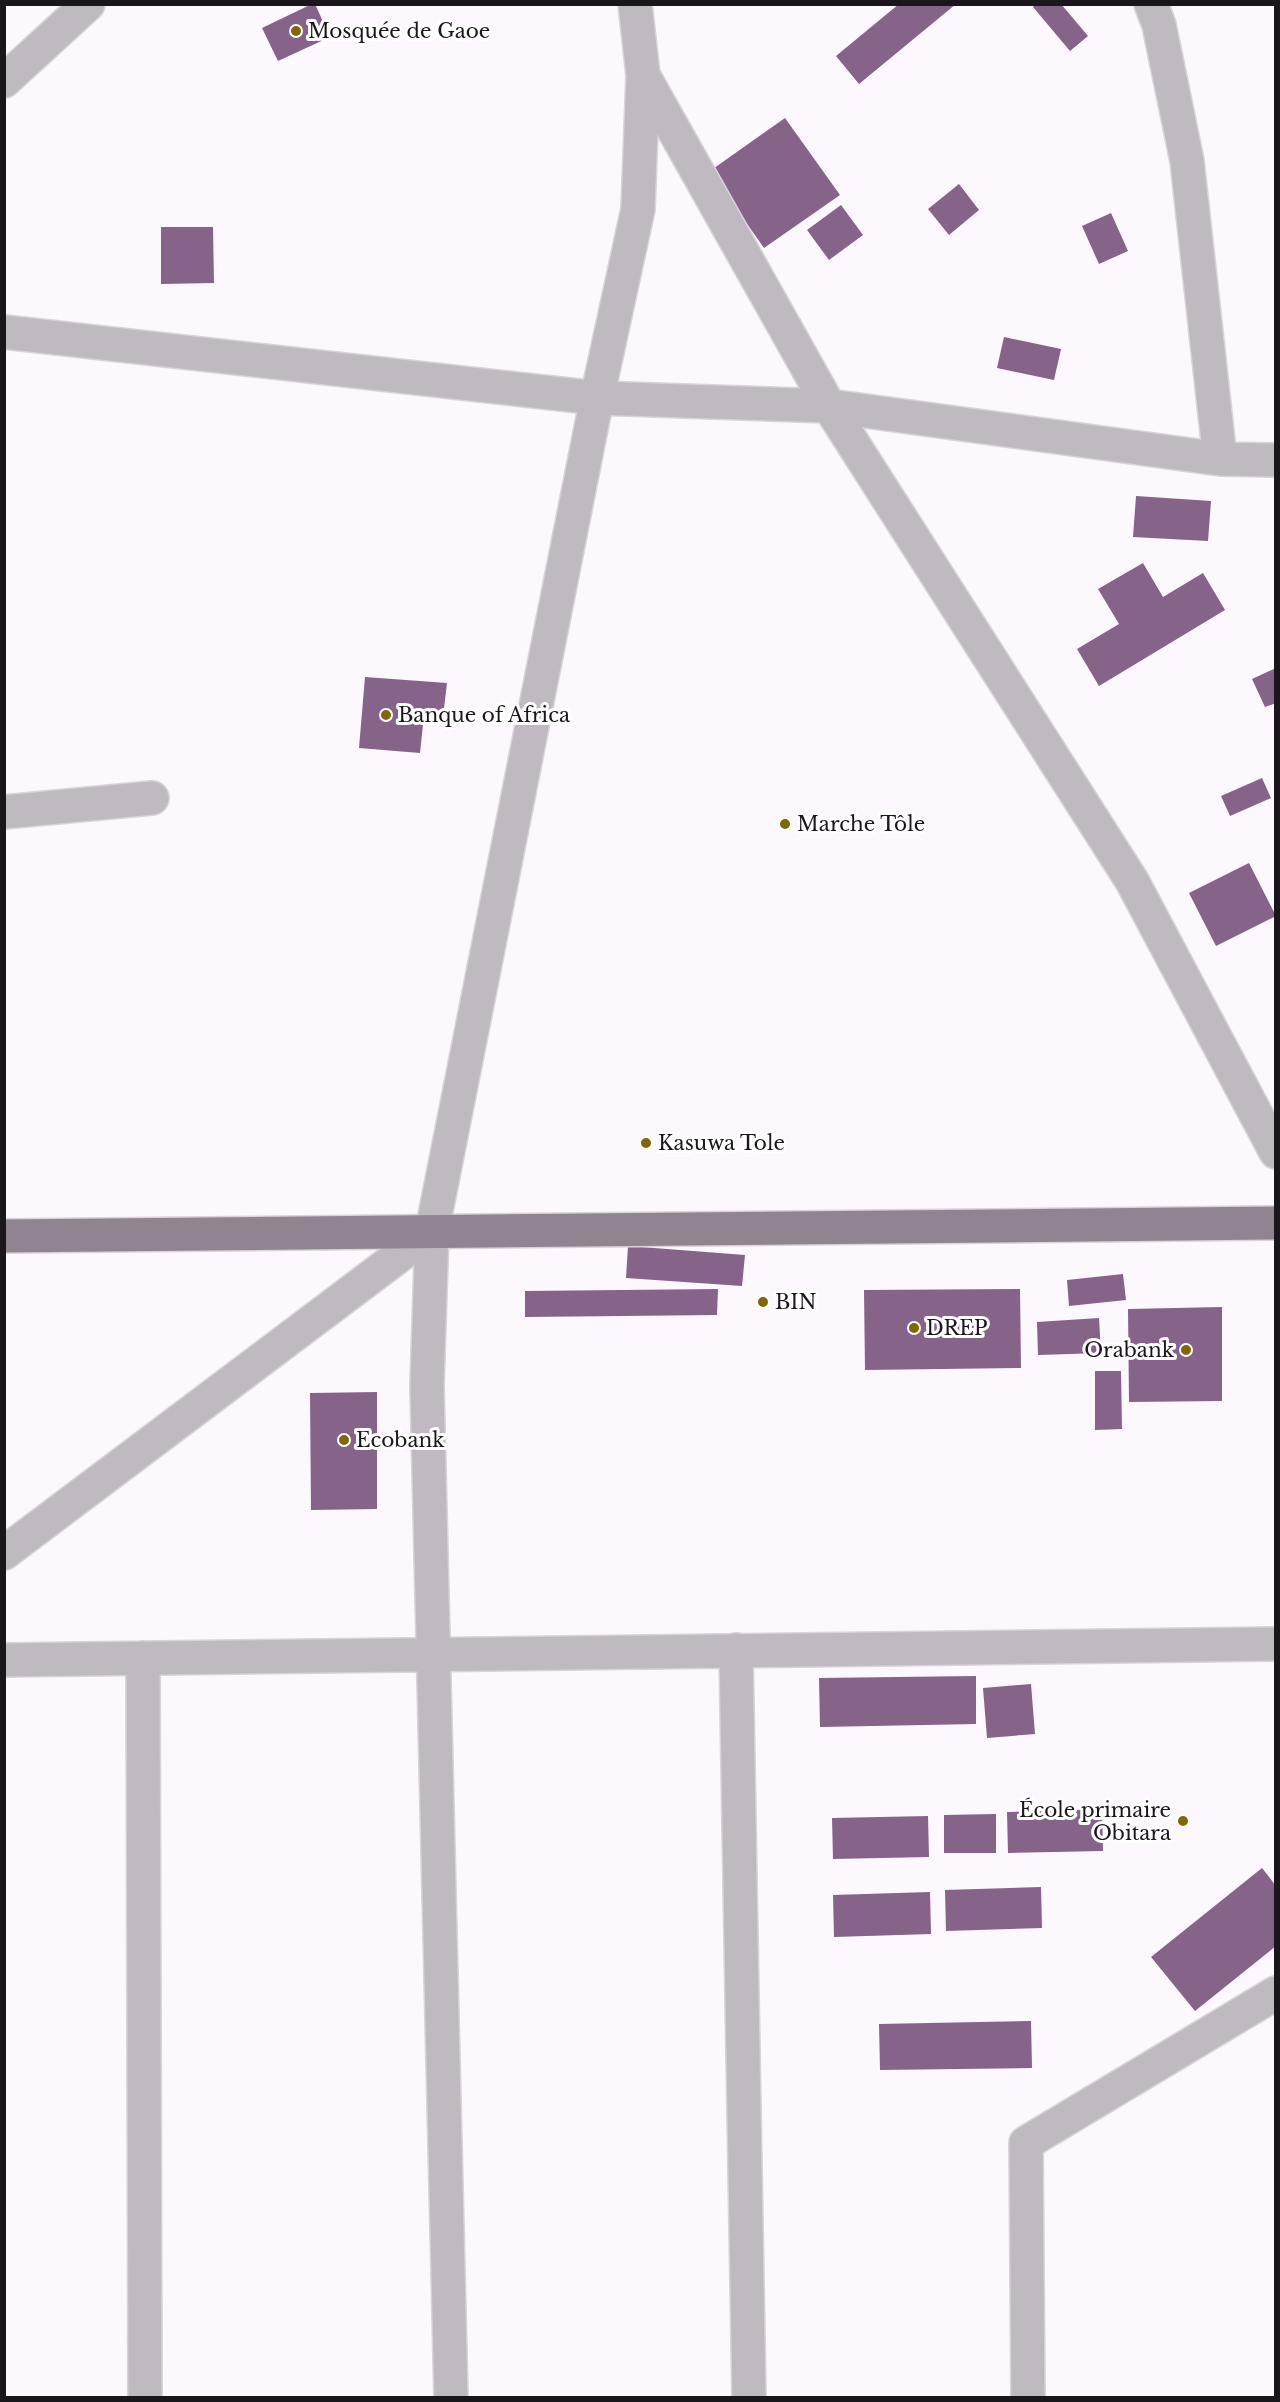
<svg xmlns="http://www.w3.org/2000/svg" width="1280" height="2402" viewBox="0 0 1280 2402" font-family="'Libre Baskerville',serif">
<rect width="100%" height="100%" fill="#fdf7fe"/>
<path fill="#866389" d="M312 4H315L330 37 278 61 262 28Z
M899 4H956L859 84 836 56Z
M1035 4H1061L1088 36 1070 51 1033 7Z
M785 118 840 195 764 248 710 171Z
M959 184 979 210 949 235 928 209Z
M841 205 863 235 829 260 807 230Z
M1111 213 1128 251 1099 264 1082 226Z
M161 227H213L214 283 161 284Z
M1004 337 1061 349 1054 380 997 368Z
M1136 496 1211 501 1208 541 1133 537Z
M1143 563 1163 597 1203 573 1225 610 1099 686 1077 649 1119 624 1098 589Z
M1276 668V703L1265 707 1252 679Z
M365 677 447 683 443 717 424 715 420 753 359 748Z
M1262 778 1271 798 1230 816 1221 796Z
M1249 863 1276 916 1216 946 1189 893Z
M628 1246 745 1255 742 1286 626 1278Z
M1123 1274 1126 1300 1069 1306 1067 1280Z
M718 1289 717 1315 525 1317V1291Z
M1020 1289 1021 1368 865 1370 864 1290Z
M1222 1307V1401L1129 1402 1128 1309Z
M1099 1318 1101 1353 1038 1355 1037 1322Z
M1095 1371H1121L1122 1429 1095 1430Z
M377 1392V1509L311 1510 310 1393Z
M976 1676V1724L820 1727 819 1678Z
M1031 1684 1035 1734 987 1738 983 1688Z
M1102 1809 1103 1851 1008 1853 1007 1812Z
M996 1814V1853H944V1815Z
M928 1816 929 1857 833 1859 832 1818Z
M1262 1868 1276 1886V1946L1195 2011 1151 1957Z
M1041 1887 1042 1928 946 1931 945 1890Z
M930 1892 931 1934 834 1937 833 1895Z
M1031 2021 1032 2068 880 2070 879 2024Z"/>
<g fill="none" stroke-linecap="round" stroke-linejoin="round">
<defs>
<path id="minor" d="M1151 4 1159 25 1187 161 1220 459
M643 75 829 406 1132 881 1276 1152
M4 81 88 4
M4 332 597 398 829 406 1220 459 1276 460
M4 812 152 798
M4 1553 432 1231
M736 1650 749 2398
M143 1658 145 2398
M4 1660 1276 1644
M451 2398 427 1385 432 1231 597 398 638 209 643 75 635 4
M1028 2398 1026 2143 1276 1993"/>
<path id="major" d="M4 1236 1276 1223"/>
</defs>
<use href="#minor" stroke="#d9d3da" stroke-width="36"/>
<use href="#major" stroke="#d9d3da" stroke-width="36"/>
<use href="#minor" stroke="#c0b9c1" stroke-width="33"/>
<use href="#major" stroke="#908491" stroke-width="33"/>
</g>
<g fill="#826700" stroke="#fff" stroke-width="2">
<circle cx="296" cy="31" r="6"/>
<circle cx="386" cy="715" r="6"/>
<circle cx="785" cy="824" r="6"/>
<circle cx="646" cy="1143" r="6"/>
<circle cx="763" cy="1302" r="6"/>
<circle cx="914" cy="1328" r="6"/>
<circle cx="1186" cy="1350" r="6"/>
<circle cx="344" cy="1440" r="6"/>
<circle cx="1183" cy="1821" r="6"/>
</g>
<g text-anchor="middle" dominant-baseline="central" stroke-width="6" stroke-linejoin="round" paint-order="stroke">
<g font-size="20" fill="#1b161c" stroke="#fff" text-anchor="start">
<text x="308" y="31">Mosquée de Gaoe</text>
<text x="398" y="715">Banque of Africa</text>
<text x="797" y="824">Marche Tôle</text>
<text x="658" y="1143">Kasuwa Tole</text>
<text x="775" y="1302">BIN</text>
<text x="926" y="1328">DREP</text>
<text x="1174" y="1350" text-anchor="end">Orabank</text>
<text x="356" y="1440">Ecobank</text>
<text x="1171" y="1810" text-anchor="end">École primaire<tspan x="1171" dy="23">Obitara</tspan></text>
</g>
</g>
<rect width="1280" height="2402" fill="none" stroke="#1b161c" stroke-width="12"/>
</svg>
